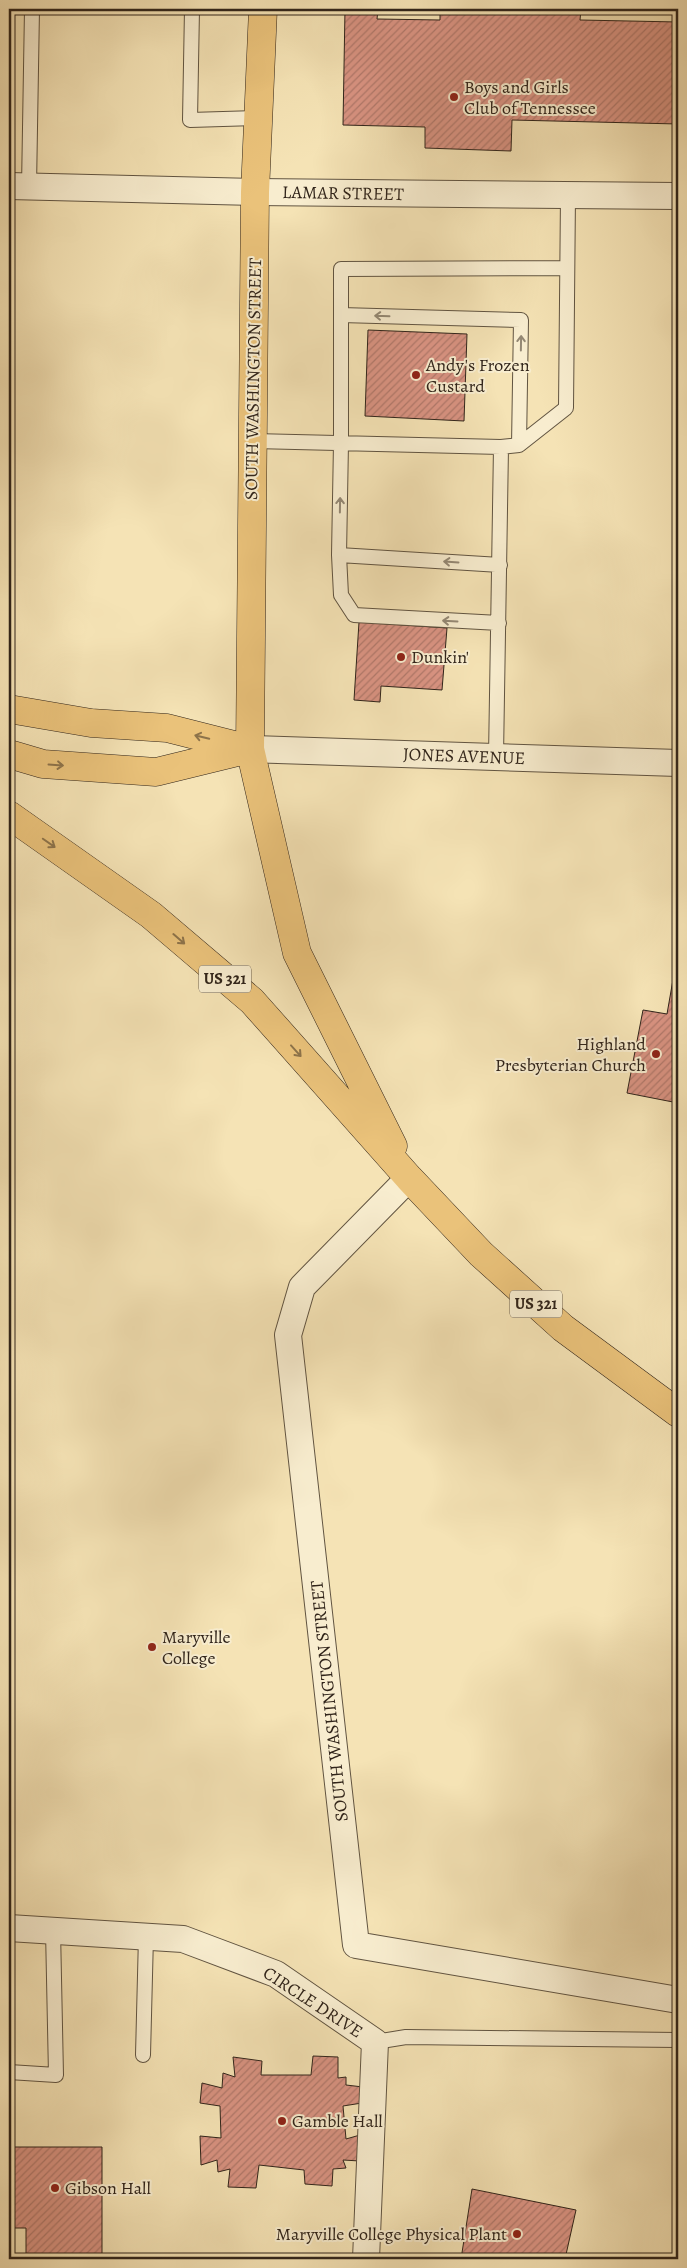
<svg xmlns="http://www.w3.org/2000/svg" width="687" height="2268" viewBox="0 0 687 2268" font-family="Alegreya,serif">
<defs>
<pattern id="building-hatch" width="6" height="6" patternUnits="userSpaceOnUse" patternTransform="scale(1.25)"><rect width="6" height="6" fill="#d99382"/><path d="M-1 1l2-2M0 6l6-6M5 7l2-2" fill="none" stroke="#b0786a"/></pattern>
</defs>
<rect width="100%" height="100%" fill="#f5e3b5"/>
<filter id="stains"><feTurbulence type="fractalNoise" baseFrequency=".004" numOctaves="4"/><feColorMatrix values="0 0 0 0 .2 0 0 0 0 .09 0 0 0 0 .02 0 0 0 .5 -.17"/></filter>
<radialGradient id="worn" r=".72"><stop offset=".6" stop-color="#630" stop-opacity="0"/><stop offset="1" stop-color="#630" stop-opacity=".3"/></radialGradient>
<path fill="url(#building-hatch)" stroke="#30241a" d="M345 9H378L377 19 440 20V9H581L580 20 678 22V124L512 120 511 151 425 148V127L343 125Z
M368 330 467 334 464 421 365 416Z
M359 622 447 628 442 690 381 686 380 702 354 700Z
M678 951V1103L627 1093 643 1010 667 1014Z
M313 2056 338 2057V2078L346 2077V2085L363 2087 362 2103 343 2106 346 2139 360 2135V2161L343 2160 346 2168 333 2169 332 2186 305 2184 304 2170 259 2165 256 2188 228 2187 230 2169 218 2172 217 2160 201 2165 200 2136 221 2138 220 2106 200 2103 202 2083 222 2088 223 2073 235 2077 233 2057 262 2061 261 2075H311Z
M9 2147H102V2259H26V2228H9Z
M472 2189 576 2210 565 2259H461Z"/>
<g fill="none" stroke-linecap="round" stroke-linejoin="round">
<defs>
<path id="service" d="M192 9 190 120 258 118
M29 187 32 9
M341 315 521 320 519 445
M253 441 501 447 519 445 566 408 568 195
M339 555 341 595 354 615 499 623
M500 565 339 555 341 443V269L567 268
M496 757 501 447
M375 2042 406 2037 678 2040
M143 2055 146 1936
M9 2072 56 2075 53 1930"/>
<path id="minor" d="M9 186 255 192 678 196
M250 749 678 763
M409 1178 302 1287 288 1335 356 1945 678 2000
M9 1928 183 1939 276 1974 375 2042 366 2259"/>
<path id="primary" d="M250 749 255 192 263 9"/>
<path id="trunk" d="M9 709 91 723 167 728 246 748
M250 749 297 953 393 1146
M9 754 43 764 156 772 250 749
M9 815 151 915 252 1001 409 1178 481 1254 563 1328 678 1413"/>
</defs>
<use href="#service" stroke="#615441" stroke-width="16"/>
<use href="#minor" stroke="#615441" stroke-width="28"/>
<use href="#primary" stroke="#30241a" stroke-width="29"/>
<use href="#trunk" stroke="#30241a" stroke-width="29"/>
<use href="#service" stroke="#f8edcf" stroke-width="14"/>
<use href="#minor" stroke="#f8edcf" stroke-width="26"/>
<use href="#primary" stroke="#eac27a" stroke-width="28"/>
<use href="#trunk" stroke="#eac27a" stroke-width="28"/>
</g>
<defs><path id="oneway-shaft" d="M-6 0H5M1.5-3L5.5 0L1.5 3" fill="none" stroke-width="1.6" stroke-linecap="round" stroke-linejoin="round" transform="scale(1.25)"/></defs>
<g stroke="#948874">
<use href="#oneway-shaft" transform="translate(382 316) rotate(-178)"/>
<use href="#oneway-shaft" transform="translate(521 343) rotate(-89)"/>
<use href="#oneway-shaft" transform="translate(340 505) rotate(-89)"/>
<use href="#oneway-shaft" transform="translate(451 562) rotate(-176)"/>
<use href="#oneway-shaft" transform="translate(450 621) rotate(-177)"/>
</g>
<g stroke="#8d734a">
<use href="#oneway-shaft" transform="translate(202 737) rotate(-166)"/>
<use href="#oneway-shaft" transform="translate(56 765) rotate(4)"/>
<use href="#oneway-shaft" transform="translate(49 843) rotate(35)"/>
<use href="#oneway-shaft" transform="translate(179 939) rotate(41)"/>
<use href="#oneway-shaft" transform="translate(296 1051) rotate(48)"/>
</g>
<g fill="#8f2418" stroke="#f8edcf" stroke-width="2">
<circle cx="454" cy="97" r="5"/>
<circle cx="416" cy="375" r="5"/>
<circle cx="401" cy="657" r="5"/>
<circle cx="656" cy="1054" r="5"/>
<circle cx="152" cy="1647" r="5"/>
<circle cx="282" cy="2121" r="5"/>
<circle cx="55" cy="2188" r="5"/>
<circle cx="517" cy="2234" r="5"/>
</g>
<g text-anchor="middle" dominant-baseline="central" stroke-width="4" stroke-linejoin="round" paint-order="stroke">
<g fill="#f8edcf" stroke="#6c6050" stroke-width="1">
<rect x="199" y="965.5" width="52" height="27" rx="4"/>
<rect x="510" y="1290.5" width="52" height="27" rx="4"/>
</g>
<g font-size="16" font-weight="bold" fill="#30241a">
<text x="225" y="979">US 321</text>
<text x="536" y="1304">US 321</text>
</g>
<g font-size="18" fill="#30241a" stroke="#f8edcf" text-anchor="start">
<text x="464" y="87">Boys and Girls<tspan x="464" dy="21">Club of Tennessee</tspan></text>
<text x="426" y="365">Andy's Frozen<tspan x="426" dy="21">Custard</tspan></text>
<text x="411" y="657">Dunkin'</text>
<text x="646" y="1044" text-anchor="end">Highland<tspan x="646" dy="21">Presbyterian Church</tspan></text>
<text x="162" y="1637">Maryville<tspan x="162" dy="21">College</tspan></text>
<text x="292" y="2121">Gamble Hall</text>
<text x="65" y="2188">Gibson Hall</text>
<text x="507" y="2234" text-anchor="end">Maryville College Physical Plant</text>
</g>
<g font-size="18" fill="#30241a" stroke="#f8edcf">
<text transform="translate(343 193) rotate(1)">LAMAR STREET</text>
<text transform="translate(253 379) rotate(-89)">SOUTH WASHINGTON STREET</text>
<text transform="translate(464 756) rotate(2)">JONES AVENUE</text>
<text transform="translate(329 1701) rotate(-96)">SOUTH WASHINGTON STREET</text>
<text transform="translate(313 2002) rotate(33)">CIRCLE DRIVE</text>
</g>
</g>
<rect width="687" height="2268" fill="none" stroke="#f5e3b5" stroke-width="30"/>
<rect x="10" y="10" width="667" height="2248" fill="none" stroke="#30241a" stroke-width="2.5"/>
<rect x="15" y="15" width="657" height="2238" fill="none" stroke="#30241a"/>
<rect width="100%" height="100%" filter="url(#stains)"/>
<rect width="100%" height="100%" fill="url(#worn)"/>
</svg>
